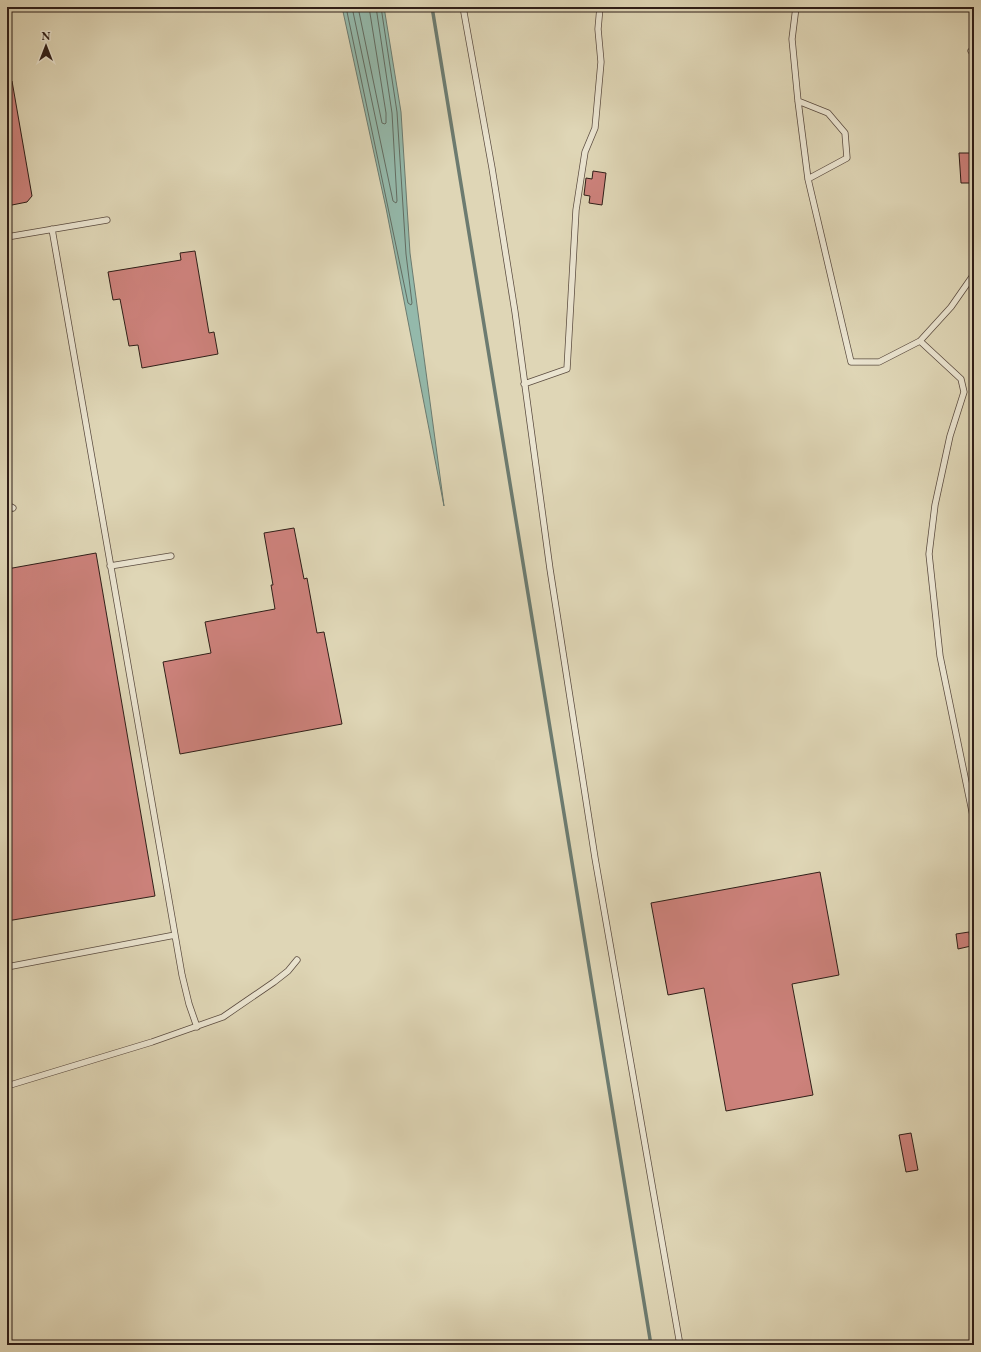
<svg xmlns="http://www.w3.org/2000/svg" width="981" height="1352" viewBox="0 0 981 1352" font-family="'EB Garamond',serif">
<rect width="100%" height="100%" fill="#dfd6b6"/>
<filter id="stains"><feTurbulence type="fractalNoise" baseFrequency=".005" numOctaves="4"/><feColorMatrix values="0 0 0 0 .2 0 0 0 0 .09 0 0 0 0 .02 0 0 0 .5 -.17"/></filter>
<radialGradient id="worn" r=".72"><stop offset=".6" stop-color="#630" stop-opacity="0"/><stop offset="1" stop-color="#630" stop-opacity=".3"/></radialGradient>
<path fill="#94b9ab" stroke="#6c7b70" d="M342 7H384L401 112 410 253 444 506 386 208Z"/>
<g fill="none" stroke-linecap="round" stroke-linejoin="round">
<path stroke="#626c62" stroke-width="1" d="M346 7 408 303 411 305 412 303 406 254 397 112 381 7
M352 7 393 201 396 203 397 201 392 113 376 7
M358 7 382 123 385 124 386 123V113L369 7"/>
<path stroke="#6c7b70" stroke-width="3.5" d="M432 7 651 1345"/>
</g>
<path fill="#cd827c" stroke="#2f1e18" d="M7 81H12L32 196 27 202 7 206Z
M959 153H974V183H961Z
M593 171 606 173 602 205 589 203 590 196 584 195 586 178 592 179Z
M195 251 209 333 214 332 218 354 142 368 138 345 129 346 120 299 113 300 108 272 181 260 180 253Z
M294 528 304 579 307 578 317 633 324 632 342 724 180 754 163 662 211 653 205 622 275 609 271 585H273L264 533Z
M96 553 155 896 7 921V569Z
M820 872 839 975 792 984 813 1095 726 1111 704 988 668 995 651 903Z
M969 932 971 946 958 949 956 934Z
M911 1133 918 1170 906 1172 899 1135Z"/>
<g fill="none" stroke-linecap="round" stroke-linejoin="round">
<defs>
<path id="lane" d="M463 7 492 168 515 312 550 569 595 858 680 1345
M796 7 792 39 798 101 808 179 851 362H879L920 341 951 307 974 274
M974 49 971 51 974 55
M798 101 828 113 845 133 847 158 808 179
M52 229 182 975 189 1004 197 1027
M7 237 107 220
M920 341 961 379 964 392 950 436 935 505 929 554 940 656 974 821
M524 384 567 369 576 210 585 152 595 128 601 62 598 29 600 7
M7 505 13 508
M110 566 171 556
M7 967 175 935
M7 1086 152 1042 223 1017 274 982 288 971 297 960"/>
</defs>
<use href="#lane" stroke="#5b4c40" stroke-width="7"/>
<use href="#lane" stroke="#eae4d0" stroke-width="5.5"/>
</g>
<rect width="981" height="1352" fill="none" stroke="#dfd6b6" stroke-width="24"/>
<rect x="8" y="8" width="965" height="1336" fill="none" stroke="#2f1e18" stroke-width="2"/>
<rect x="12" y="12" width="957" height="1328" fill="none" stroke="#2f1e18"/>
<g transform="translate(46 46)" stroke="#eae4d0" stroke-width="3" paint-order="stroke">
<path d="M0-3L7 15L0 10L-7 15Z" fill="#2f1e18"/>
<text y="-6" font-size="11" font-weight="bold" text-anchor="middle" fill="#2f1e18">N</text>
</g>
<rect width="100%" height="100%" filter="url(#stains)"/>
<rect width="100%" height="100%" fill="url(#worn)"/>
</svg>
